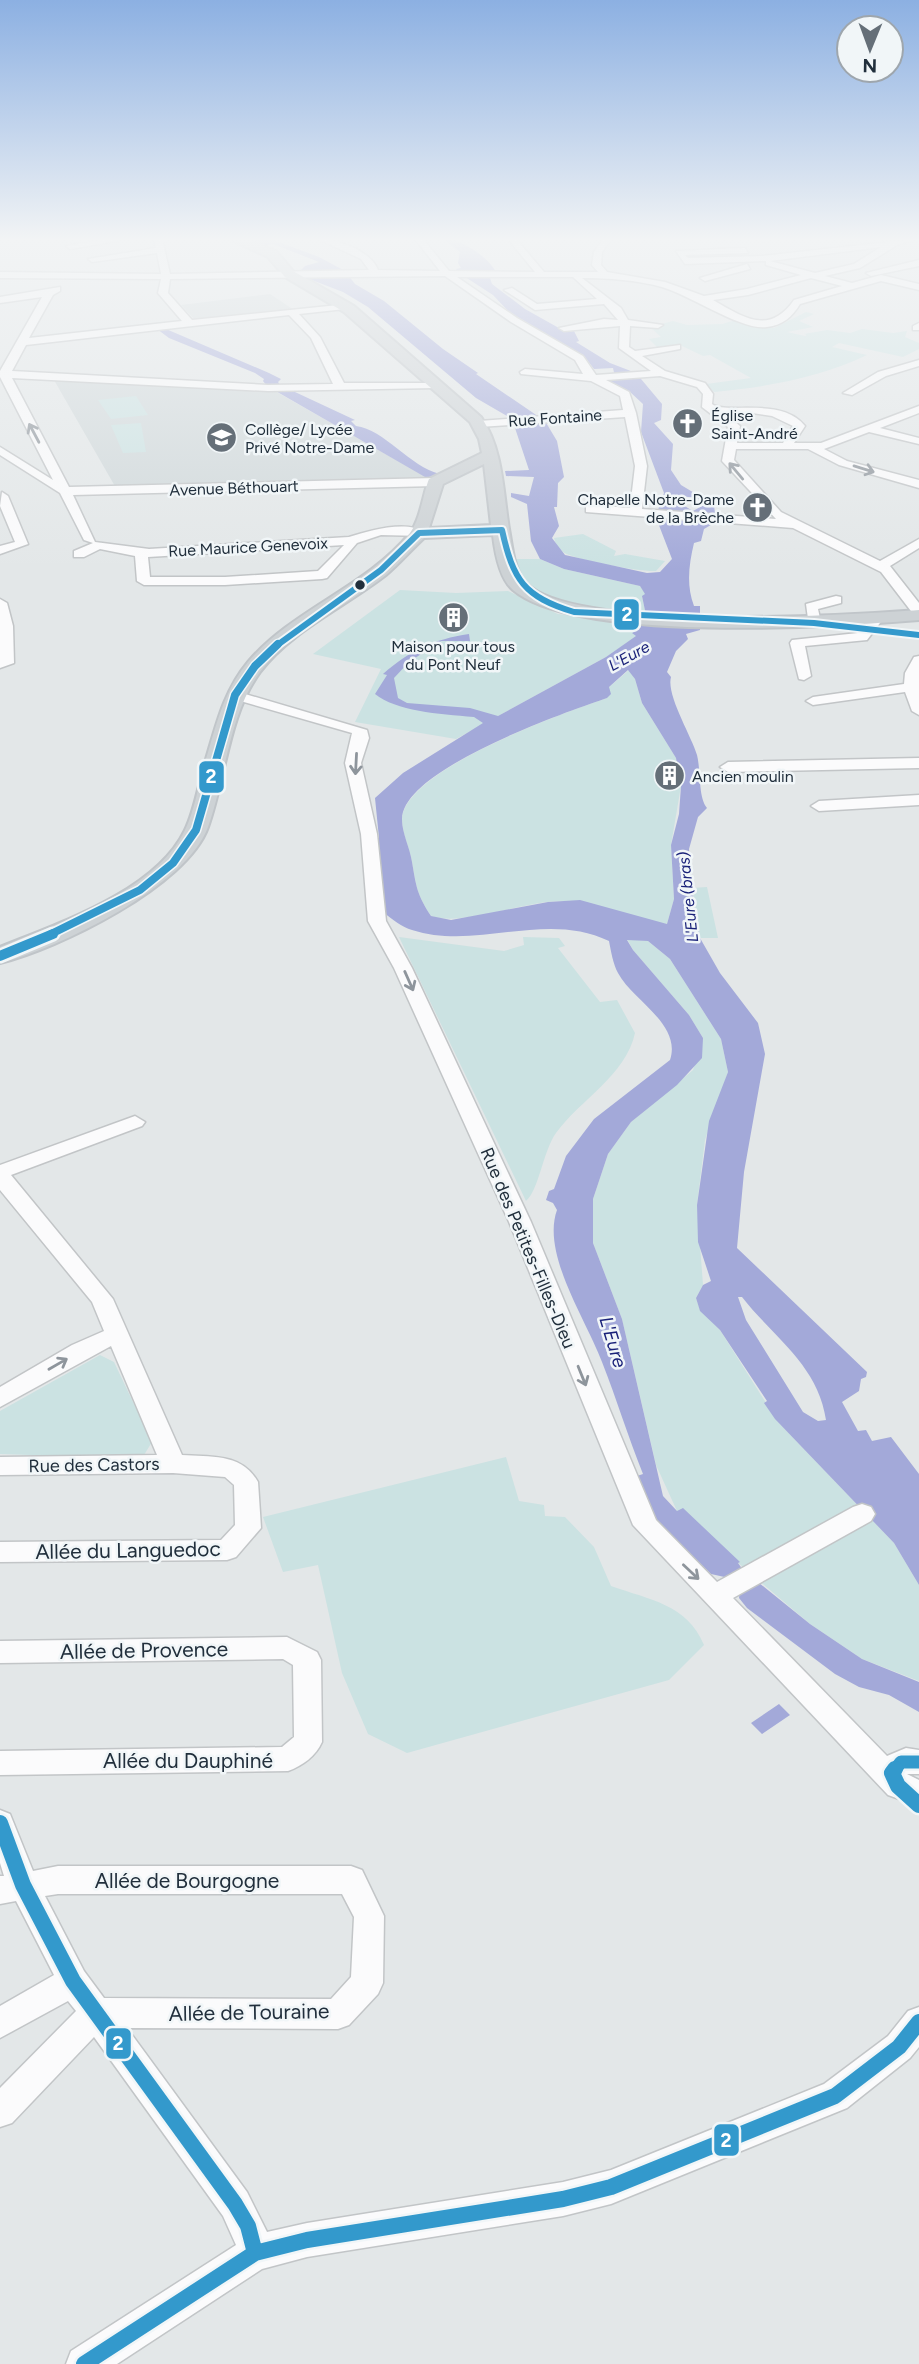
<svg xmlns="http://www.w3.org/2000/svg" width="919" height="2364" viewBox="0 0 919 2364" font-family="Figtree,sans-serif">
<rect width="100%" height="100%" fill="#e3e7e8"/>
<path fill="#d0d8da" d="M270 294 294 310 195 320 181 305Z
M54 380 275 391 426 477 116 488Z"/>
<path fill="#cbe2e2" d="M806 312 814 314 799 321 813 327 787 332 805 336 807 335 804 334 827 330 850 333 862 329 893 333 907 331 905 337 919 343V349L903 357 839 343 832 347 867 355C819 378 766 387 714 392L706 384 751 378 710 355 703 356 680 345 658 348 649 339 661 337 650 327 673 321 687 325 722 324 736 320 774 328Z
M136 396 148 415 111 419 98 400Z
M141 423 146 452 123 453 111 425Z
M583 534 616 551 614 556 625 554 665 561 656 571C641 572 574 560 563 552 558 548 555 543 554 538Z
M512 559H540L564 569 640 586 646 594 642 597 646 614 593 612 528 591Z
M400 590 456 593 508 591 558 614 641 623 637 636 606 657 456 739 355 722 381 669 313 654Z
M629 670 635 679 642 703 676 758 681 786 671 845 674 899 667 924C625 916 590 897 547 902 517 905 457 926 431 916 417 895 416 886 412 862 410 848 402 834 402 820 402 770 566 712 607 698L608 688Z
M707 887 718 938H700L692 888Z
M399 937 504 951 524 945 523 937 559 938 565 946 558 948 600 1002 617 1000 635 1033C626 1075 580 1100 556 1133 543 1151 539 1190 526 1201Z
M627 939 648 941 670 959 721 1039 728 1072 705 1140 697 1205 703 1285 696 1298 700 1310 720 1330 778 1422 894 1543 919 1585V1681L862 1659 810 1624 677 1511 656 1465 622 1319 593 1243V1199L608 1154 631 1122 693 1070 703 1038 689 1015 633 950Z
M100 1355 114 1362 152 1442 144 1455 124 1458 0 1454V1411Z
M506 1457 519 1501 544 1505 545 1516 565 1517 594 1547 611 1586C650 1600 687 1604 704 1645L669 1680 407 1753 368 1734 342 1673 318 1565 283 1572 263 1517Z"/>
<path fill="#a3a9d9" fill-rule="evenodd" d="M247 239H271L319 257 345 271 355 284 384 301 443 349 478 373 476 374 545 421 557 441 564 477 558 483 557 507H554L559 526 552 538 565 555 647 573 660 572 672 559 655 515 650 510H658L664 493 641 432 643 404 629 391 608 381 615 377 613 368 594 369 584 356 509 312 493 295 459 273 456 269 461 268 458 263 460 252 443 239C462 239 488 257 496 272L490 278 492 284 525 309 566 332 574 331 579 341 576 342 610 363 636 373 662 404 661 420 654 423 673 444 671 470 681 485 706 500 682 496 683 505 693 511 702 506 714 505 716 522 704 529 701 541 694 543C689 564 686 585 694 606H700V630L686 634 688 639 676 651 667 672 671 677C666 695 691 735 697 755 701 771 698 797 707 808L698 817 689 849 692 893 700 938 720 973 758 1023 765 1054 744 1172 737 1248 867 1372 866 1377 861 1379 859 1391 842 1402 858 1431 866 1430 872 1441 891 1437 919 1474V1585L894 1543 775 1419 764 1403 767 1401 720 1330 700 1311 696 1298 703 1285 711 1281 698 1242 697 1205 709 1121 728 1072 721 1039 670 959 648 941 627 940 633 950 689 1015 703 1038 702 1058 677 1085 631 1122 608 1154 593 1199V1243L622 1319 663 1496 677 1511 683 1508 740 1562 738 1563 743 1570 810 1624 862 1659 919 1682V1712L889 1695 859 1687 835 1674 747 1608 739 1598 740 1590 729 1578 711 1574 655 1521 637 1476 643 1474C628 1437 617 1400 602 1362 587 1321 541 1254 557 1210L553 1203 546 1200 549 1191 554 1189 566 1156 594 1119 670 1060C682 1024 632 1000 618 973 613 964 611 951 609 941 545 910 477 951 412 930 402 927 392 919 384 913L374 839 379 838 375 798 403 773 483 723 474 717C438 714 396 711 375 694L387 675 383 674C409 651 434 639 469 634L470 641H441L409 662 394 678 398 698 407 703 470 708 498 716 606 657 636 636 632 633 641 627 640 620H647L642 596 645 594 640 586 564 569 540 559 531 541 527 504 511 497V493L529 496 534 477 506 476 505 471 529 470 512 419 476 398 368 307 343 292 304 277 299 272 305 266 319 262 273 244 264 246ZM628 670 635 679 642 703 676 758 681 786 679 814 671 845 674 899 667 924 580 900 548 902 451 920 431 916C417 895 416 886 412 862 410 848 402 833 402 820 400 770 566 712 607 698L611 694 609 687ZM738 1297H742C774 1338 818 1365 826 1420L818 1421 803 1412 746 1320Z
M157 329H166L269 373 281 379 278 382 280 385 355 420 351 421 356 426C384 429 410 467 440 474L429 479 425 477 267 386 263 381 264 379 255 373 169 338Z
M779 1704 790 1715 762 1734 751 1723Z"/>
<g fill="none" stroke-linecap="round" stroke-linejoin="round">
<defs>
<path id="minor" d="M106 239H128L70 249 66 246Z
M154 239H162L170 274 369 270 361 259 318 239C338 239 371 251 378 270L440 271 415 239H423L449 271 535 272 508 239H516L544 272H598L592 265 594 252 603 239H611L602 252 601 265 607 272 665 282 704 296 747 289 801 275 766 265V261L685 264 676 251 745 248 748 253 685 255 688 258 761 256 916 239 897 245 860 268 825 276 852 283 881 275 919 284V290L881 281 800 304C792 317 783 325 767 327 742 331 690 295 662 287 636 280 609 278 582 278L621 308 628 320 663 325 658 328 630 326 629 347 635 351 680 345V349L642 356 665 371 705 383 713 394 712 404C726 415 782 396 805 426L794 443H821L919 406V413L880 428 919 438V444L869 432 824 449 847 461 919 480V488L839 465 808 449H736L734 460 781 512 880 561 919 539V548L890 566 919 603V616L914 615 881 572 793 528 586 512V506L590 505 630 508 635 466 625 417 479 427 473 424 479 421 623 410 620 396 591 381 521 374 520 372 525 369 583 374 575 360 511 322 445 276 170 279 168 293 192 320 348 304 345 309 299 314 320 337 344 383H440V387L436 388 268 391 12 378 69 487 435 478 441 482 435 486 73 495 95 542 149 549 349 537C368 531 408 519 425 533L423 536 381 535 357 543 327 578 322 579 225 585H144L137 581 135 556 100 549 84 557H74V551L93 543 84 540 60 493 0 455V447L53 480 0 377V371L42 297 0 303V297L60 287V291L53 295 29 338 182 321 158 293 161 279 0 278V272L161 274 157 253 92 262 88 259 156 248ZM881 247 854 264 815 273 770 261ZM457 277H573L597 299 537 304 512 288 504 290 535 310 604 304 618 320 604 319 559 328 564 331 620 326 619 348 651 371 596 375 583 356 517 318ZM811 278 842 286 794 300C769 336 743 317 713 300L748 295ZM289 315 311 338 333 384 268 385 12 371 26 345ZM660 376 697 387 703 394 702 407 728 427 722 461 776 519 642 509 647 466 636 413 629 392 606 380ZM745 412 772 416 793 426 783 443H737L740 426 724 413ZM344 545 318 571 225 577H150L148 557Z
M919 260V266L871 276 866 273Z
M747 264 750 269 705 281 700 278Z
M919 323V330H913V326Z
M919 360V366L886 376 852 395 843 393 878 372Z
M2 492 8 496 28 544 0 554V546L15 542 0 506Z
M836 596 841 597V603L818 609 821 623 809 626 806 604Z
M0 599 7 603 13 626 14 663 0 668Z
M871 616 883 619 867 640 805 646 811 676 804 680 799 679 790 643 792 640 858 633Z
M919 656V715L912 711 905 692 813 705 806 701 813 697 904 684 905 673 914 657Z
M235 691 367 730 369 738 361 763 377 834 386 921 412 968 531 1222 656 1520 717 1582 853 1507 862 1504 871 1507 875 1514 871 1521 733 1598 887 1756 906 1748 919 1750V1774H907L919 1780V1806L888 1795 633 1525 509 1222 394 968 368 921 361 834 345 763 352 733 230 698V692Z
M919 758V768L728 772 720 767 728 762Z
M919 795V805L819 811 811 806 819 801Z
M135 1116 145 1122 142 1126 11 1175 113 1299 182 1455C211 1457 242 1453 258 1482L261 1528 236 1557 227 1560 0 1562V1542L221 1540 235 1525 234 1485 225 1477 173 1473 0 1475V1457L157 1455 111 1346 0 1407V1387L72 1345 104 1331 92 1302 0 1190V1165Z
M287 1637 317 1652 321 1660 322 1742C316 1756 302 1766 288 1771L0 1775V1751L282 1747 294 1737 293 1665 283 1659 0 1663V1641Z
M0 1810 10 1814 33 1871 58 1866H351L362 1870 384 1916 383 1983 378 1994 349 2025 338 2029 127 2028 247 2192 267 2232 307 2223 563 2182 611 2170 824 2084 888 2036 908 2011 919 2007V2047L910 2058 847 2108 611 2204 563 2216 307 2257 262 2269 117 2364H66L71 2351 236 2245 223 2216 94 2037 12 2123 0 2127V2088L76 2011 68 2001 0 2038V2006L54 1975 16 1901 0 1904V1876H4L0 1863ZM58 1894H342L354 1917 351 1977 331 1999 104 1998 84 1971 45 1896Z"/>
<path id="major" d="M229 239H245L276 251 293 271 354 306 481 417C503 449 503 491 509 529 512 544 513 565 523 579 559 633 853 615 919 610V620C834 627 576 643 513 590 499 578 495 552 493 535L424 538C411 550 399 564 386 575 345 607 291 631 260 672 228 716 226 777 208 827 187 886 58 949 0 963V947C59 923 156 891 185 830 194 812 198 788 203 769 215 731 222 693 248 662 293 609 366 587 410 533 421 518 423 494 429 479L482 453 479 439 470 422 344 312 285 277 268 257ZM484 464 491 525 429 528 443 484Z"/>
</defs>
<use href="#minor" stroke="#c2c5c7" stroke-width="3"/>
<use href="#major" stroke="#c0c5c9" stroke-width="4"/>
<use href="#minor" fill="#fbfbfc" fill-rule="evenodd"/>
<use href="#major" fill="#cdd2d5" fill-rule="evenodd"/>
<defs>
<path id="bus-1-far4" d="M276 646 381 570 419 533 502 530C513 580 524 597 574 612L814 623 919 635"/>
<path id="bus-1-far3" d="M49 935 140 890 173 863 196 830 235 695 255 666 278 644"/>
<path id="bus-1-far2" d="M0 956 53 934"/>
<path id="bus-1-far1" d="M894 1771 901 1762H919"/>
<path id="bus-1" d="M895 1769 892 1773 898 1786 919 1805
M0 1823 23 1885 73 1981 235 2204 248 2226 255 2253
M84 2364 255 2253 307 2240 563 2199 611 2187 835 2096 899 2047 919 2022"/>
</defs>
<use href="#bus-1-far4" stroke="#f1f6f8" stroke-width="10"/>
<use href="#bus-1-far3" stroke="#f1f6f8" stroke-width="11"/>
<use href="#bus-1-far2" stroke="#f1f6f8" stroke-width="15"/>
<use href="#bus-1-far1" stroke="#f1f6f8" stroke-width="18"/>
<use href="#bus-1" stroke="#f1f6f8" stroke-width="21"/>
<use href="#bus-1-far4" stroke="#39c" stroke-width="6"/>
<use href="#bus-1-far3" stroke="#39c" stroke-width="8"/>
<use href="#bus-1-far2" stroke="#39c" stroke-width="10"/>
<use href="#bus-1-far1" stroke="#39c" stroke-width="13"/>
<use href="#bus-1" stroke="#39c" stroke-width="16"/>
</g>
<defs><path id="oneway-shaft" d="M-6 0H5M1.5-3L5.5 0L1.5 3" fill="none" stroke-width="1.6" stroke-linecap="round" stroke-linejoin="round" transform="scale(1.75)"/></defs>
<g stroke="#8e959c">
<use href="#oneway-shaft" transform="translate(34 433) rotate(-118)"/>
<use href="#oneway-shaft" transform="translate(864 469) rotate(17)"/>
<use href="#oneway-shaft" transform="translate(736 471) rotate(-130)"/>
<use href="#oneway-shaft" transform="translate(356 764) rotate(93)"/>
<use href="#oneway-shaft" transform="translate(409 981) rotate(66)"/>
<use href="#oneway-shaft" transform="translate(58 1364) rotate(-30)"/>
<use href="#oneway-shaft" transform="translate(582 1376) rotate(68)"/>
<use href="#oneway-shaft" transform="translate(691 1572) rotate(43)"/>
</g>
<linearGradient id="sky" x2="0" y2="1"><stop stop-color="#8cb0e2"/><stop offset="0.42" stop-color="#f2f4f5"/><stop offset="1" stop-color="#f2f4f5" stop-opacity="0"/></linearGradient>
<rect width="919" height="570" fill="url(#sky)"/>
<defs>
<symbol id="church-disc" viewBox="-11 -11 22 22"><circle r="9.5" fill="#656f78" stroke="#f1f6f8"/><path d="M-1.2-6h2.4v3.5h3.3v2.4h-3.3V6h-2.4V-.1h-3.3v-2.4h3.3Z" fill="#fff"/></symbol>
<symbol id="school-disc" viewBox="-11 -11 22 22"><circle r="9.5" fill="#656f78" stroke="#f1f6f8"/><path d="M0-5L7-2L0 1L-7-2ZM-4 1L0 2.5L4 1V4Q0 6-4 4Z" fill="#fff"/></symbol>
<symbol id="building-disc" viewBox="-11 -11 22 22"><circle r="9.5" fill="#656f78" stroke="#f1f6f8"/><path d="M-4-6H4V6H1V3H-1V6H-4ZM-2.5-4.3h1.7v1.8h-1.7ZM.8-4.3h1.7v1.8H.8ZM-2.5-1h1.7V.8h-1.7ZM.8-1h1.7V.8H.8Z" fill="#fff"/></symbol>
</defs>
<g fill-rule="evenodd">
<use href="#church-disc" x="670" y="406" width="35" height="35"/>
<use href="#school-disc" x="204" y="420" width="35" height="35"/>
<use href="#church-disc" x="740" y="490" width="35" height="35"/>
<use href="#building-disc" x="436" y="600" width="35" height="35"/>
<use href="#building-disc" x="652" y="758" width="35" height="35"/>
</g>
<circle fill="#212f3c" stroke="#f1f6f8" stroke-width="2.5" cx="360" cy="585" r="6"/>
<g text-anchor="middle" dominant-baseline="central" stroke-width="5" stroke-linejoin="round" paint-order="stroke">
<g font-size="16" fill="#212f3c" stroke="#f1f6f8" text-anchor="start">
<text x="711" y="415">Église<tspan x="711" dy="18">Saint-André</tspan></text>
<text x="245" y="429">Collège/ Lycée<tspan x="245" dy="18">Privé Notre-Dame</tspan></text>
<text x="734" y="499" text-anchor="end">Chapelle Notre-Dame<tspan x="734" dy="18">de la Brèche</tspan></text>
<text x="453" y="646" text-anchor="middle">Maison pour tous<tspan x="453" dy="18">du Pont Neuf</tspan></text>
<text x="692" y="776">Ancien moulin</text>
</g>
<g font-size="16" fill="#212f3c" stroke="#f1f6f8">
<text transform="translate(555 418) rotate(-4)">Rue Fontaine</text>
<text transform="translate(234 488) rotate(-2)">Avenue Béthouart</text>
<text transform="translate(248 547) rotate(-3)">Rue Maurice Genevoix</text>
</g>
<g font-size="16" font-style="italic" fill="#1a2279" stroke="#f1f6f8">
<text transform="translate(629 656) rotate(-29)">L'Eure</text>
<text transform="translate(688 897) rotate(-96)">L'Eure (bras)</text>
</g>
<g font-size="18" fill="#212f3c" stroke="#f1f6f8">
<text transform="translate(528 1248) rotate(67)">Rue des Petites-Filles-Dieu</text>
<text transform="translate(94 1465) rotate(-1)">Rue des Castors</text>
</g>
<g font-size="19" font-style="italic" fill="#1a2279" stroke="#f1f6f8">
<text transform="translate(613 1342) rotate(73)">L'Eure</text>
</g>
<g font-size="21" fill="#212f3c" stroke="#f1f6f8">
<text transform="translate(128 1550) rotate(-1)">Allée du Languedoc</text>
<text transform="translate(144 1650) rotate(-1)">Allée de Provence</text>
<text x="188" y="1760">Allée du Dauphiné</text>
<text x="187" y="1880">Allée de Bourgogne</text>
<text transform="translate(249 2012) rotate(-1)">Allée de Touraine</text>
</g>
</g>
<g stroke="#f1f6f8" stroke-width="2.5">
<rect x="613" y="598" width="27" height="33" rx="7" fill="#39c"/>
<rect x="198" y="760" width="27" height="34" rx="7" fill="#39c"/>
<rect x="105" y="2027" width="27" height="33" rx="7" fill="#39c"/>
<rect x="713" y="2123" width="27" height="34" rx="7" fill="#39c"/>
</g>
<g font-size="19" text-anchor="middle" font-weight="bold" fill="#fff">
<text x="627" y="621">2</text>
<text x="211" y="783">2</text>
<text x="118" y="2050">2</text>
<text x="726" y="2147">2</text>
</g>
<g transform="translate(870 49) rotate(181)"><circle r="33" fill="#f1f6f8" stroke="#9ea6ad" stroke-width="2"/>
<path d="M0-5L12 26L0 18L-12 26Z" fill="#656f78"/>
<text y="-10" font-size="19" font-weight="bold" text-anchor="middle" fill="#212f3c">N</text>
</g>
</svg>
